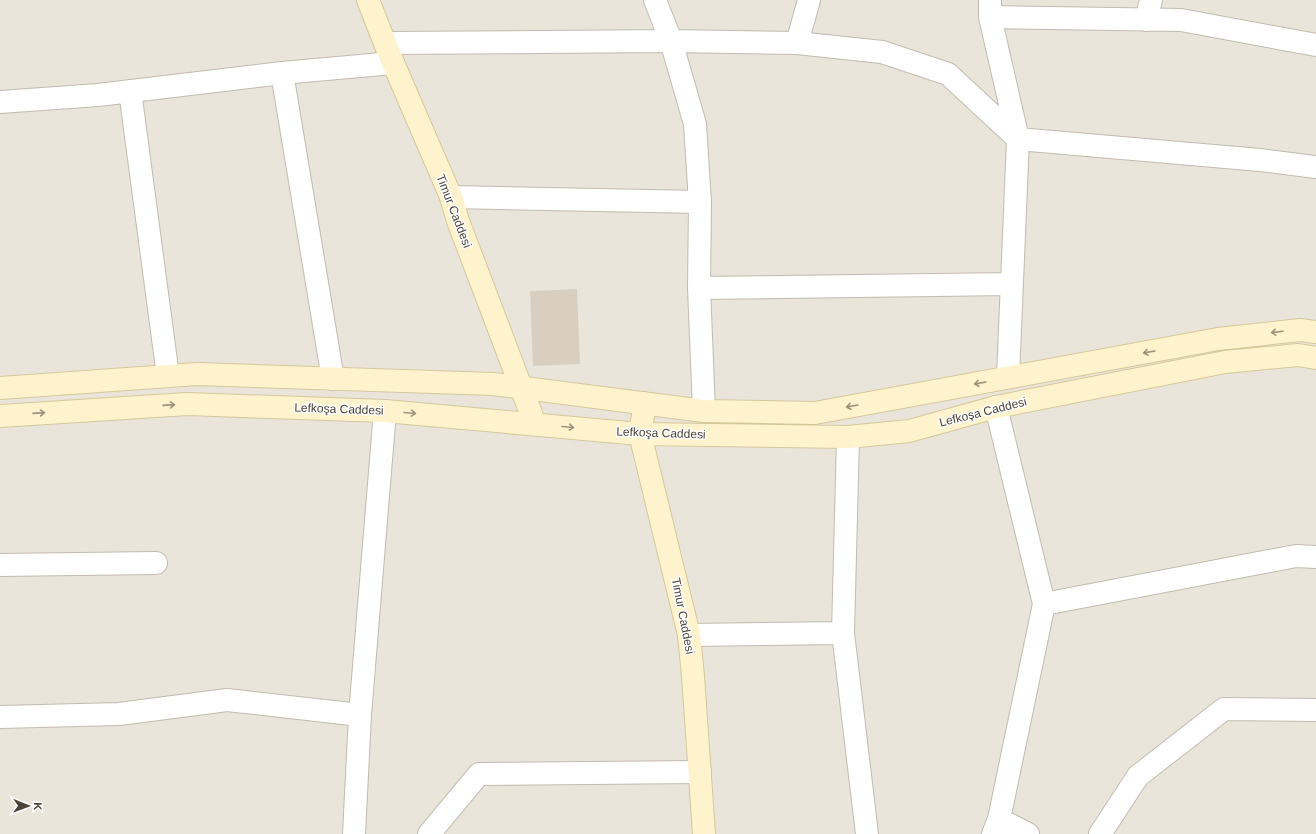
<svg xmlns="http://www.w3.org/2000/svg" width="1316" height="834" viewBox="0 0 1316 834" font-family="Arial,sans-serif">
<rect width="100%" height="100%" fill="#f6f3ec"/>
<path fill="#eae5da" d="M0 0H1316V834H0Z"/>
<path fill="#d8cfc1" d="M577 289 580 364 533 366 530 291Z"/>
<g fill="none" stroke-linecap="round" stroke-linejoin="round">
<defs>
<path id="street" d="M655 0 671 41 695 124 700 202 699 288 704 411
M990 0V17L1018 139 1008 377
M990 17 1181 20 1316 45
M1146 20 1151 0
M386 43 671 41 797 43 882 52 948 74 1018 139 1260 160 1316 167
M797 43 809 0
M282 73 333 379
M130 91 168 376
M0 102 98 95 282 73 393 63
M451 197 700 202
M699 288 1012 284
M848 437 843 633 867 834
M0 565 156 563
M1044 604 1296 556 1316 557
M689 635 843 633
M0 717 119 714 227 700 360 715
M999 819 1028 834
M354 834 360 715 385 411
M429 834 479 774 700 772
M993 834 999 819 1044 604 996 407
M1100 834 1138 776 1224 709 1316 710"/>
<path id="secondary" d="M368 0 388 51 451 197 458 221 535 424
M0 388 197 374 493 384 704 411 815 413 1218 339 1300 330 1316 332
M645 403 640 434 689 635 693 676 704 834
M0 416 187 404 385 411 640 434 848 437 909 431 996 407 1225 362 1298 355 1316 358"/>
</defs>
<use href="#street" stroke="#c2bbae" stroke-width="24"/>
<use href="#secondary" stroke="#d6c79b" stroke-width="24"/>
<use href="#street" stroke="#fff" stroke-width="22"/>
<use href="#secondary" stroke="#fff3cd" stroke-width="22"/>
</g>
<defs><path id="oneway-shaft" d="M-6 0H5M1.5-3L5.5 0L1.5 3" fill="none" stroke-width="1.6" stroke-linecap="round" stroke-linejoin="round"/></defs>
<g stroke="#9c937c">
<use href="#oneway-shaft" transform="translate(1277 332) rotate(173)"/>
<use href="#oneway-shaft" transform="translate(1149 352) rotate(170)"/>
<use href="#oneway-shaft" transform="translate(980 383) rotate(170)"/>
<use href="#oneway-shaft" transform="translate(169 405) rotate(-4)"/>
<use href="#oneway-shaft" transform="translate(852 406) rotate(170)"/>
<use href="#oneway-shaft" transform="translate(39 413) rotate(-4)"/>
<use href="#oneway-shaft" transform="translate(410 413) rotate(5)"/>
<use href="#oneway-shaft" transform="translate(568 427) rotate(5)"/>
</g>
<g text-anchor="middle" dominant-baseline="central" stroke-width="3" stroke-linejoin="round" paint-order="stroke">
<g font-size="12" fill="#4b4439" stroke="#fff">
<text transform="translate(454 211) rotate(69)">Timur Caddesi</text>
<text transform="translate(339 409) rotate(2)">Lefkoşa Caddesi</text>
<text transform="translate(983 412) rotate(-14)">Lefkoşa Caddesi</text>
<text transform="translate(661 433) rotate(2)">Lefkoşa Caddesi</text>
<text transform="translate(683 616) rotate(79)">Timur Caddesi</text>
</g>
</g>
<g transform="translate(28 806) rotate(91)" stroke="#ffffff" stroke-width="3" paint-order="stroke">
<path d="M0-3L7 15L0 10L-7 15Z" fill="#4b4439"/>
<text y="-6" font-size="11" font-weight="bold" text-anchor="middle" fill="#4b4439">K</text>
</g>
</svg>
